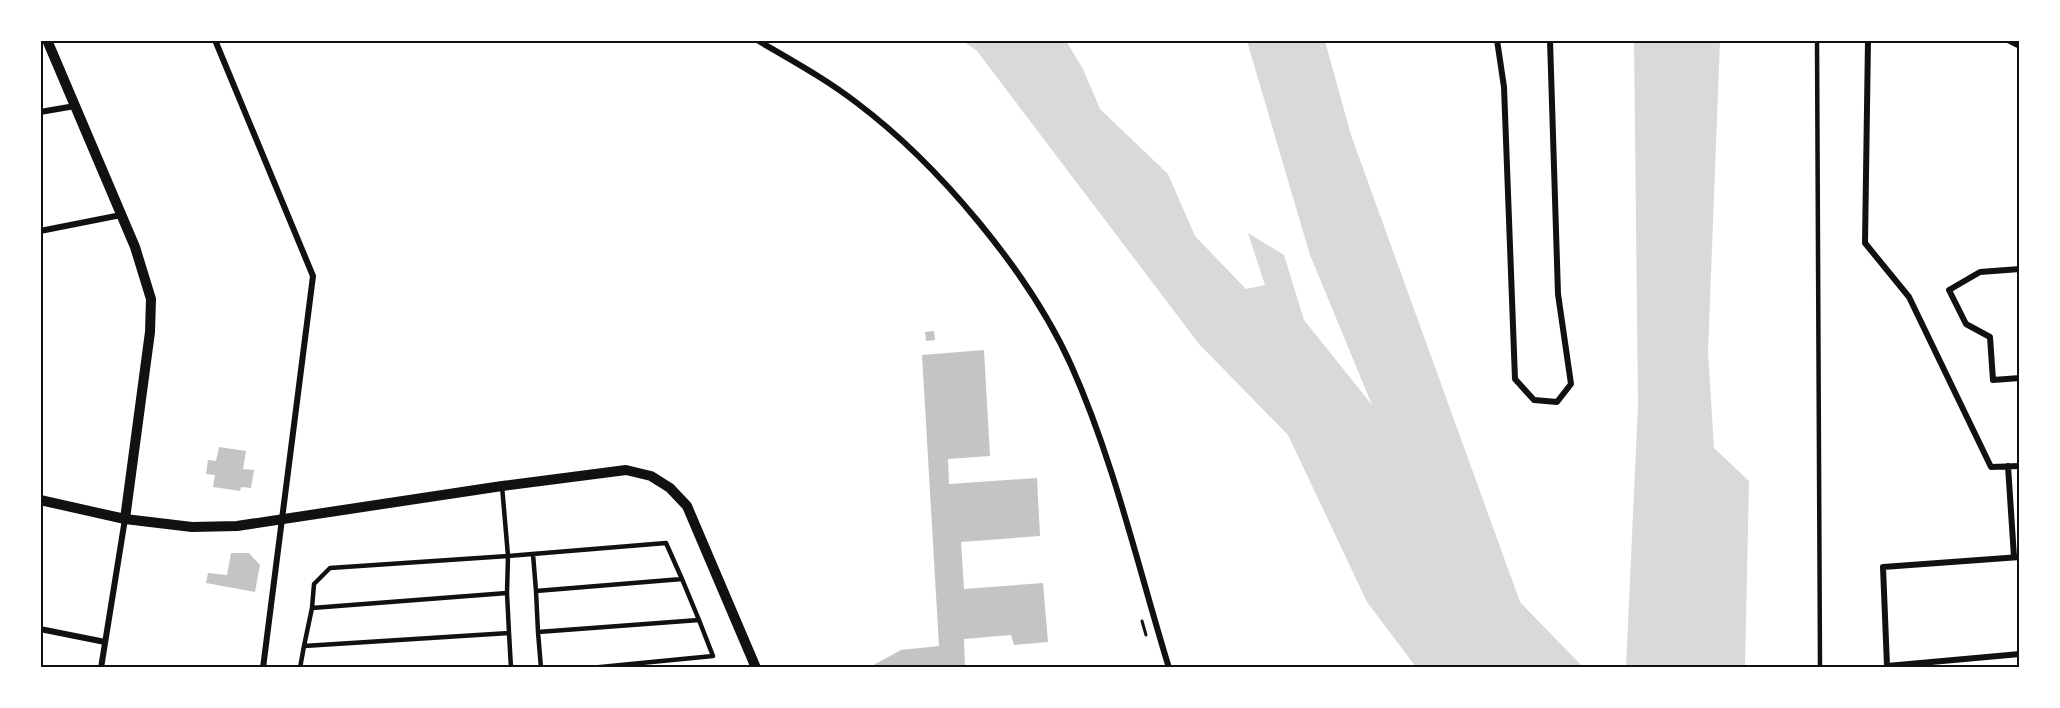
<svg xmlns="http://www.w3.org/2000/svg" width="2060" height="708" viewBox="0 0 2060 708" font-family="Manrope,sans-serif">
<rect width="100%" height="100%" fill="#fff"/>
<path fill="#d9d9d9" d="M963 41H1066L1083 69 1100 109 1168 174 1195 236 1246 289 1265 285 1248 233 1284 255 1304 320 1372 405 1310 255 1247 41H1325L1351 135 1520 602 1583 667H1416L1367 602 1288 435 1199 344 977 51Z
M1634 41H1720L1708 352 1714 448 1749 481 1745 667H1626L1638 405Z"/>
<path fill="#c4c4c4" d="M934 331 935 340 926 341 925 332Z
M984 350 990 456 948 459 949 484 1037 478 1040 536 961 542 964 589 1043 583 1048 642 1014 645 1011 635 964 639 965 668H868L901 650 939 646 922 355Z
M219 447 246 451 243 469 254 470 251 488 241 487 240 491 213 487 215 475 206 474 208 460 216 461Z
M231 553H249L260 565 255 592 206 583 208 573 227 575Z"/>
<g fill="none" stroke-linecap="round" stroke-linejoin="round">
<path stroke="#111" stroke-width="3" d="M1142 621 1146 635"/>
<path stroke="#111" stroke-width="4.5" d="M1817 40 1820 668
M502 486 508 556 666 543 682 579 536 591 533 554
M536 591 538 632 699 620 682 579
M312 608 314 584 330 568 508 556 507 593
M538 632 541 668
M304 646 312 608 507 593 509 633
M300 668 304 646 509 633 511 668
M590 668 713 656 699 620"/>
<path stroke="#111" stroke-width="6" d="M215 40 313 276 263 668
M757 40C791 60 826 79 857 103 938 164 1029 272 1071 365 1114 461 1138 567 1169 668
M1497 40 1504 87 1515 379 1534 400 1557 402 1571 384 1558 294 1550 40
M1868 40 1865 243 1909 297 1991 467 2020 466
M2008 40 2020 46
M40 112 75 106
M40 231 121 215
M2020 269 1980 272 1949 290 1966 324 1990 337 1993 380 2020 378
M2008 466 2014 557
M2020 557 1883 567 1887 666 2020 654
M40 629 105 642
M101 668 125 519"/>
<path stroke="#111" stroke-width="10" d="M47 40 135 247 151 299 150 332 125 519
M40 500 125 519 192 527 237 526 502 486 626 470 651 476 670 488 687 506 756 668"/>
</g>
<rect width="2060" height="708" fill="none" stroke="#ffffff" stroke-width="84"/>
<rect x="42" y="42" width="1976" height="624" fill="none" stroke="#111" stroke-width="2"/>
</svg>
